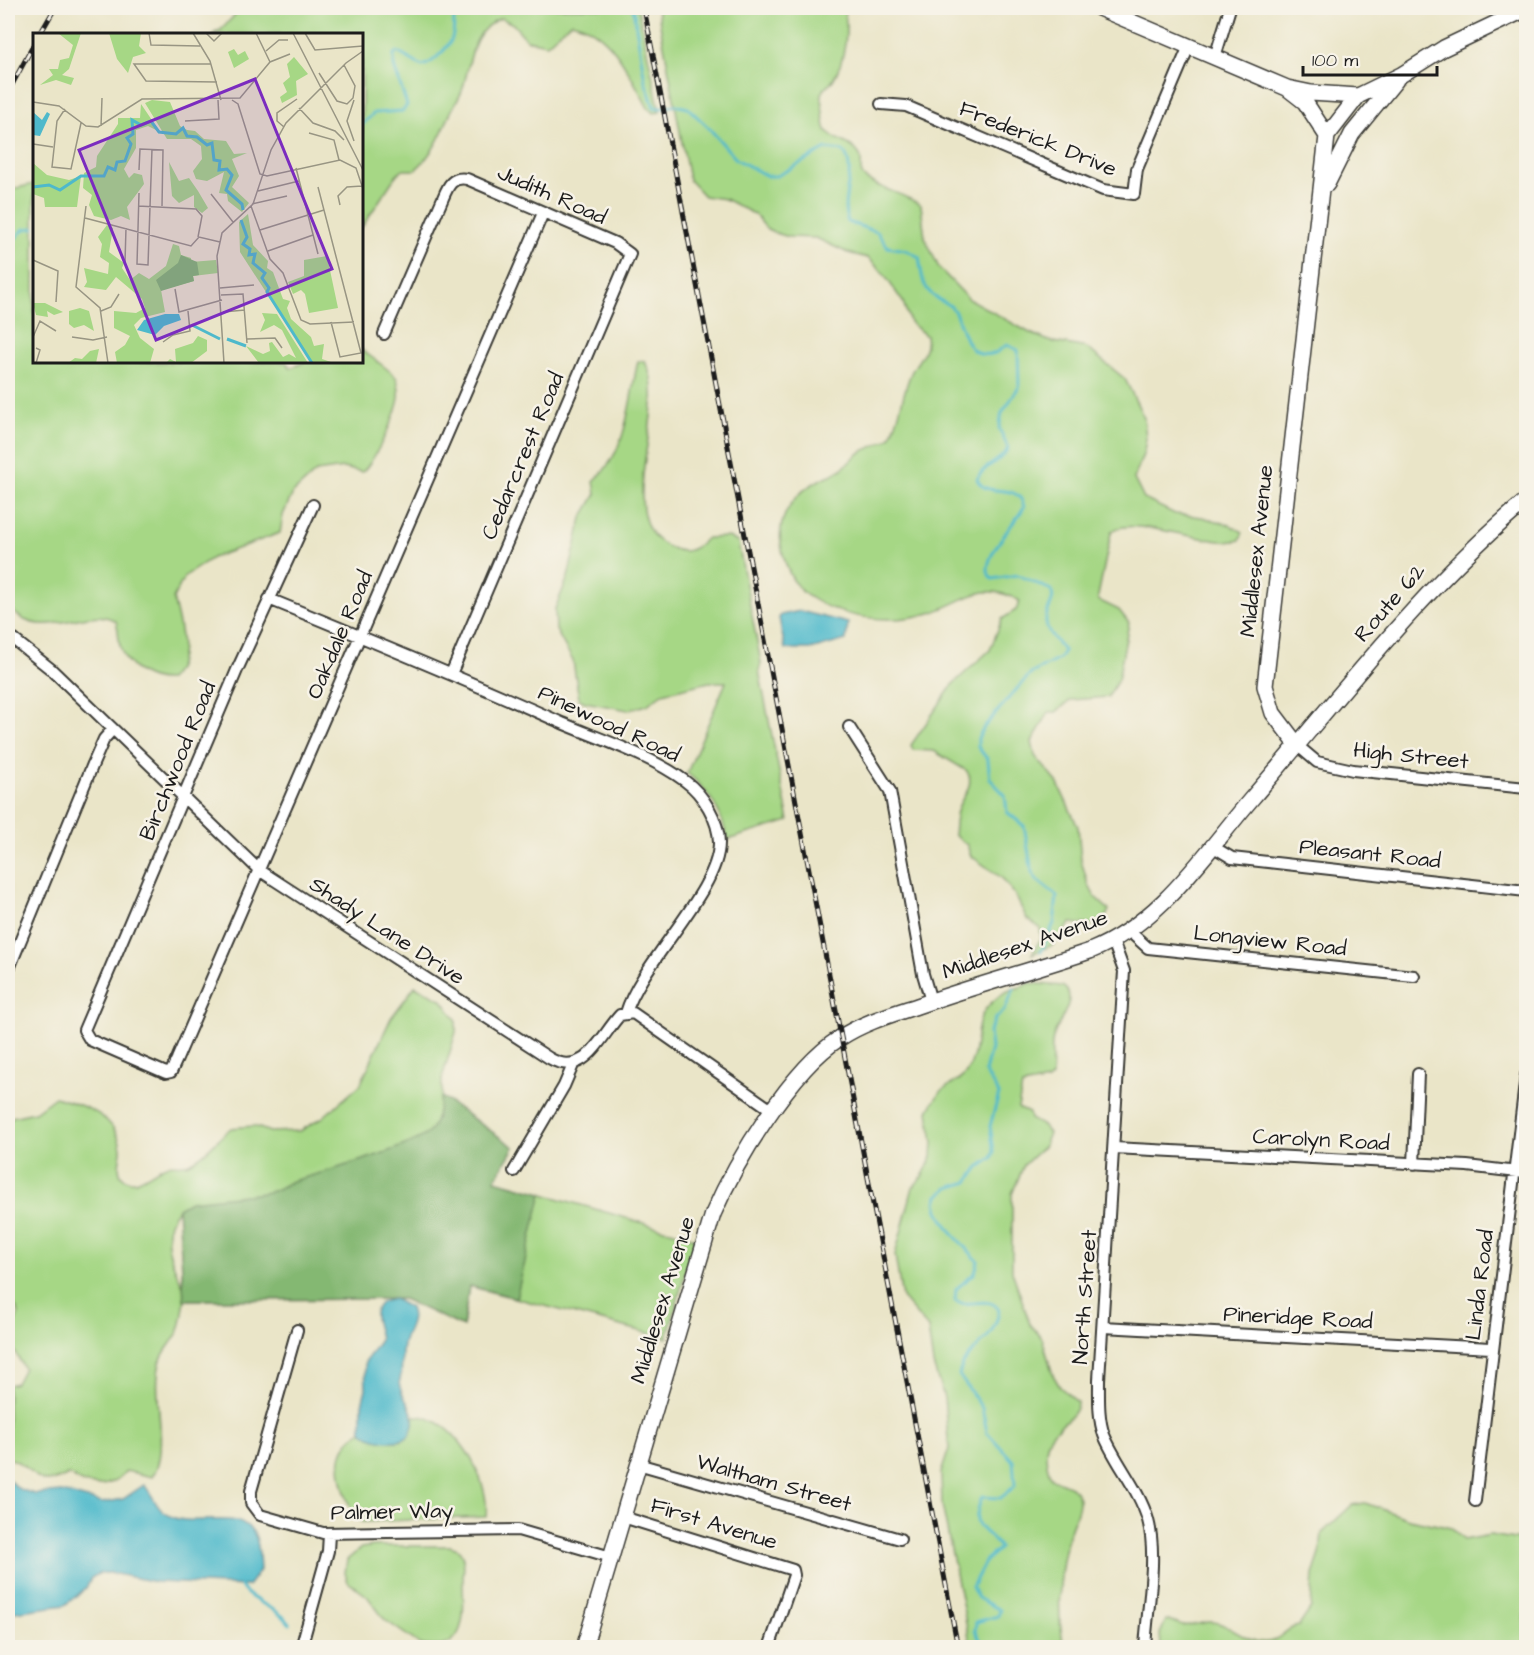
<svg xmlns="http://www.w3.org/2000/svg" width="1534" height="1655" viewBox="0 0 1534 1655" font-family="'Architects Daughter',sans-serif">
<rect width="100%" height="100%" fill="#f7f3e8"/>
<filter id="ink" filterUnits="userSpaceOnUse"><feTurbulence type="fractalNoise" baseFrequency=".0167" numOctaves="2"/><feDisplacementMap in="SourceGraphic" scale="12" xChannelSelector="R" yChannelSelector="G"/><feConvolveMatrix kernelMatrix="1 2 1 2 8 2 1 2 1" color-interpolation-filters="sRGB"/></filter>
<filter id="wash" filterUnits="userSpaceOnUse"><feTurbulence type="fractalNoise" baseFrequency=".008" numOctaves="4" result="noise"/><feDisplacementMap in="SourceGraphic" scale="24" xChannelSelector="R" yChannelSelector="G"/><feGaussianBlur stdDeviation="1.35" result="paint"/><feColorMatrix in="noise" values="0 0 0 0 0 0 0 0 0 0 0 0 0 0 0 0 0 1.4 0 .05"/><feComposite in="paint" operator="in"/></filter>
<g filter="url(#wash)">
<rect width="100%" height="100%" fill="#eae5c8"/>
<path fill="#a6d785" stroke="#617a50" stroke-width="1.5" fill-rule="evenodd" d="M241 8H638L660 112 653 113 648 108C630 75 612 30 571 22L547 44 527 40 513 24 501 18C470 30 471 63 462 91 459 99 454 105 451 112 441 135 433 154 415 170H402L397 174 362 227V34H213L222 29Z
M657 8H844C849 29 845 61 833 80 830 85 823 88 822 94 821 98 824 127 826 130 834 141 852 142 859 154 864 161 858 170 863 176 870 186 908 195 921 205L925 238 939 268 969 299 1030 333 1049 341 1087 348 1125 379 1144 418 1146 438 1144 452 1134 479 1144 499 1175 514 1202 517 1230 525 1243 532 1240 540C1214 549 1124 512 1111 533L1098 596V600L1119 610 1129 623 1118 680 1108 697 1071 700 1056 712H1049L1032 742 1035 756 1057 782 1078 827 1081 860 1088 884 1095 897 1109 910 1105 918 1091 925 1071 923 1053 945 1032 954 1041 938 1040 928 1027 919 1015 895 1002 878 971 856 967 845 954 835C955 827 955 818 957 811 960 797 976 787 967 771L934 751 913 750 911 745 954 683 990 650 1002 619 1016 610 1020 601C980 579 966 602 930 613 891 625 842 619 808 596 794 587 787 570 783 554 774 524 789 497 816 482 823 477 833 475 840 470 848 465 853 457 861 452 870 447 881 444 890 438 901 417 902 392 912 371 918 360 929 350 926 336L910 322 903 302 883 273 868 258 848 253 816 238 789 237 769 231 754 214 725 199 704 196 689 180Z
M34 184V362H286L291 368 304 362H362V350C369 356 394 372 397 379 398 384 400 393 399 398 397 413 374 463 362 472L343 468 316 472 293 493 283 515 280 533 212 558 185 576 173 598C179 625 191 658 169 680 149 681 128 670 121 649 118 641 119 630 116 621 90 606 56 633 27 621 21 619 14 612 8 608V190Z
M638 361 645 362C673 408 607 522 671 548 686 555 696 549 707 538L728 537 738 542 761 663 759 671 789 821 727 840C723 813 708 790 687 773L726 682H709L663 693 647 705 628 710 585 702 579 699 573 661 556 630 555 609 568 577 582 518 596 494 594 481C629 450 628 403 638 361Z
M1030 983 1062 986C1081 997 1056 1023 1053 1038 1050 1050 1053 1064 1052 1077L1048 1081 1022 1086 1018 1108 1029 1113 1030 1119 1043 1126 1049 1133 1044 1146 1024 1165 1012 1194V1271L1030 1324 1042 1338 1053 1375 1060 1387 1077 1402C1077 1427 1031 1423 1051 1478 1060 1484 1073 1484 1078 1495 1082 1506 1073 1520 1070 1531 1059 1567 1056 1611 1064 1647H971L942 1505 941 1473 949 1449 944 1398 933 1364 928 1328 902 1298 895 1255 913 1187 922 1177 932 1157 933 1141 928 1111C933 1104 937 1094 944 1089 952 1083 961 1081 966 1073 986 1041 964 1018 1004 993 1012 988 1022 988 1030 983Z
M415 986 441 999 456 1019V1032L442 1078V1097L514 1147 495 1180 695 1238 667 1338 469 1286 463 1327 403 1299 185 1300C183 1310 183 1322 178 1332 173 1343 163 1350 160 1363 151 1395 171 1450 152 1477L126 1471C115 1485 99 1489 81 1482 76 1480 74 1476 69 1475 33 1493 35 1465 8 1458V1385L16 1383 24 1368 8 1340 19 1313 8 1293V1124L12 1117 35 1112 55 1097C82 1105 116 1114 121 1148 122 1155 116 1168 121 1175 134 1192 153 1169 166 1165 173 1163 182 1166 189 1163 206 1155 217 1139 231 1128L254 1126 270 1132 300 1131 322 1118 360 1085 391 1018ZM178 1209H179L183 1286C171 1262 158 1233 178 1209Z
M413 1416C454 1413 491 1480 486 1517L362 1522 354 1517C342 1487 327 1450 362 1431L371 1437 400 1441 413 1426Z
M1365 1503 1409 1519 1452 1528 1464 1540 1490 1535 1526 1541 1525 1647H1161L1160 1634 1166 1620C1173 1620 1177 1624 1184 1625 1196 1627 1208 1618 1221 1624 1235 1630 1250 1644 1267 1642 1281 1641 1285 1627 1299 1626L1311 1608 1313 1575 1320 1554 1322 1533 1352 1505Z
M374 1546H450L458 1549C468 1562 462 1571 463 1585 464 1613 468 1655 421 1645L385 1620 367 1596 348 1582 345 1573 347 1560 361 1548Z"/>
<path fill="#84b872" stroke="#506a47" stroke-width="1.5" d="M441 1097 514 1147 495 1180 542 1193 516 1298 469 1286 463 1327 403 1299 184 1300 178 1208 190 1201 264 1193 276 1190 292 1181C315 1175 416 1146 429 1132 437 1123 438 1108 441 1097Z"/>
<path fill="#4eb9cb" stroke="#356a74" stroke-width="1.5" d="M800 611 848 623 846 640 814 649H785L779 618 781 615Z
M394 1299 410 1308C416 1322 405 1332 403 1345 400 1358 404 1370 399 1383 402 1403 423 1413 408 1437 397 1444 371 1442 362 1431V1404L366 1389 365 1362 380 1340C379 1326 368 1313 382 1302Z
M8 1479 19 1489 35 1494 62 1492 102 1503 123 1499 144 1485C154 1495 155 1509 170 1516 191 1528 240 1508 254 1533 260 1543 259 1559 260 1570L248 1586 156 1582 111 1573H100L91 1578 86 1588 65 1605 8 1613Z"/>
<g fill="none" stroke-linecap="round" stroke-linejoin="round">
<path stroke="#4eb9cb" stroke-width="3" d="M633 8 645 81 654 107 660 108 675 105 688 108 709 128 736 159 767 176H777L826 149 843 151C859 171 838 199 848 222L877 232 888 247 906 250 919 257C922 274 921 287 936 298 941 302 948 303 952 308 964 321 962 363 995 353 999 351 1003 347 1007 345L1018 350 1019 387 1002 413 999 428 1008 448C1002 462 983 465 977 479 986 500 1019 480 1024 507 1016 523 975 563 992 579L1018 575 1051 590C1057 603 1044 610 1046 622 1047 634 1058 642 1064 651L1059 659 1032 673 1022 683 984 727 978 738V747L988 760 990 779 1005 795 1007 812 1024 826 1032 872 1037 880 1057 896 1054 923 1041 952
M362 125 374 113 403 111 407 105 394 66V54L397 52 422 66C428 65 433 61 438 56 458 38 453 31 454 8
M8 246 24 229 34 228
M241 1586C248 1601 278 1607 290 1624
M985 1648 975 1631 976 1622 998 1616 1000 1610 978 1598 972 1587 986 1560 1000 1548C985 1525 968 1533 982 1497L1001 1498 1015 1486 1013 1461 987 1432 982 1408 959 1375C966 1345 994 1346 999 1310 990 1294 968 1309 955 1301L956 1289 975 1273 978 1261 952 1233 938 1211 936 1202 938 1196 948 1188 968 1182 979 1167 992 1158 994 1152 990 1126 999 1094 985 1072 991 1048 989 1032 995 1019 1004 1011 1014 989"/>
</g>
</g>
<g filter="url(#ink)">
<g fill="none" stroke-linecap="round" stroke-linejoin="round">
<defs>
<path id="street" d="M1215 57 1230 8
M881 104 906 106 1103 190 1134 194 1137 169 1189 46
M384 334 443 198C448 186 452 176 467 179L615 243 630 254 451 674
M313 505 237 670 84 1030 90 1040 166 1073 171 1072 177 1059 543 213
M269 599C367 639 465 679 562 723 602 740 650 755 685 781 703 794 719 820 719 843 719 891 641 962 626 1013
M8 635 52 670 259 870 549 1058C585 1079 599 1038 620 1015L633 1013 773 1111
M849 727 890 791 923 974 931 1001
M1298 746 1317 762 1353 770 1526 788
M1212 846 1232 858 1526 891
M1129 931 1148 948 1414 976
M1113 941 1124 971 1099 1380C1099 1398 1098 1418 1104 1435 1116 1464 1139 1489 1148 1520 1158 1557 1147 1609 1145 1648
M8 971 93 764 104 739 113 729
M1114 1148 1467 1166 1526 1173
M1414 1164 1418 1074
M514 1171 564 1086 573 1065
M1103 1327 1491 1348
M297 1330 251 1491V1503L260 1515 323 1533 518 1530 611 1557
M638 1464 900 1539
M1475 1501 1526 1075
M623 1517 793 1570 794 1575 769 1648
M301 1648 328 1551 329 1534"/>
<path id="secondary" d="M1099 8 1287 88 1311 93 1358 96 1401 75 1444 48 1526 9
M1287 88 1305 102 1327 136 1265 686 1273 713 1298 746
M1327 136 1358 96
M1327 184 1352 134 1396 80
M584 1648 713 1214C736 1161 791 1069 840 1038 864 1022 893 1014 920 1005 976 985 1034 970 1090 951 1162 922 1204 854 1253 797 1341 695 1423 587 1526 501"/>
</defs>
<use href="#street" stroke="#3b3a36" stroke-width="14"/>
<use href="#secondary" stroke="#3b3a36" stroke-width="18"/>
<use href="#street" stroke="#fff" stroke-width="10"/>
<use href="#secondary" stroke="#fff" stroke-width="15"/>
<defs>
<path id="rail" d="M644 8 958 1648
M40 34 55 8
M8 92 34 44"/>
</defs>
<use href="#rail" stroke="#1c1c1c" stroke-width="5"/>
<use href="#rail" stroke="#f7f3e8" stroke-width="3" stroke-dasharray="9" stroke-linecap="butt"/>
</g>
</g>
<g text-anchor="middle" dominant-baseline="central" stroke-width="5" stroke-linejoin="round" paint-order="stroke">
<g font-size="22" fill="#1c1c1c" stroke="#f7f3e8">
<text transform="translate(1038 139) rotate(22)">Frederick Drive</text>
<text transform="translate(552 195) rotate(24)">Judith Road</text>
<text transform="translate(523 456) rotate(-67)">Cedarcrest Road</text>
<text transform="translate(1257 551) rotate(-84)">Middlesex Avenue</text>
<text transform="translate(1390 603) rotate(-49)">Route 62</text>
<text transform="translate(340 635) rotate(-67)">Oakdale Road</text>
<text transform="translate(609 724) rotate(25)">Pinewood Road</text>
<text transform="translate(1411 756) rotate(6)">High Street</text>
<text transform="translate(178 761) rotate(-68)">Birchwood Road</text>
<text transform="translate(1370 854) rotate(6)">Pleasant Road</text>
<text transform="translate(387 931) rotate(33)">Shady Lane Drive</text>
<text transform="translate(1270 941) rotate(6)">Longview Road</text>
<text transform="translate(1025 945) rotate(-19)">Middlesex Avenue</text>
<text transform="translate(1321 1140) rotate(3)">Carolyn Road</text>
<text transform="translate(1480 1285) rotate(-83)">Linda Road</text>
<text transform="translate(1085 1297) rotate(-86)">North Street</text>
<text transform="translate(663 1300) rotate(-73)">Middlesex Avenue</text>
<text transform="translate(1298 1318) rotate(3)">Pineridge Road</text>
<text transform="translate(774 1483) rotate(16)">Waltham Street</text>
<text transform="translate(392 1512) rotate(-1)">Palmer Way</text>
<text transform="translate(714 1524) rotate(17)">First Avenue</text>
</g>
</g>
<g transform="translate(33 33)">
<rect width="330" height="330" fill="#eae5c8"/>
<path d="M25 0H48L36 36 29 42 41 45 38 52 23 47 7 52 20 42 16 36H25L27 27 36 25 40 12ZM76 0H108L106 13 113 20 100 24 95 40 84 26ZM201 16 205 22 212 18 216 26 201 35 195 19ZM261 24 275 41 263 48 264 62 249 70 247 64 254 59 250 50 257 44 254 31ZM119 67 137 69 147 93 154 97 162 98 171 106 193 108 201 121 214 120 199 126 206 143 199 154 216 170 209 179 195 168 194 161 186 160 191 139 174 148 163 146 160 138 169 126 168 113 158 106H134L112 70ZM108 71 127 99 115 93 103 97V115L91 136 96 145 101 140 109 142 111 151 94 174 97 187 88 183 78 187 61 183 56 172 59 162 50 155 51 140 63 134 64 123 85 91V85H107ZM136 129 146 148 156 145 165 158 175 175 169 180 161 174V162L146 170 139 163ZM0 130 14 142 36 147 48 143 44 174H12L11 165 0 161ZM215 181 220 212 235 228 234 235 240 239 250 266 257 268 254 275 258 286 278 304 281 313 291 311 289 326 301 330H279L207 219 206 189ZM74 192 80 195 76 219 91 230 89 235 97 247 106 240 116 246 133 233 140 211 146 213 148 222 158 225V229L183 227 185 240 160 243 161 248 128 257 132 279 108 285 101 292 107 305 121 316 117 330H84L82 319 92 312 97 303 81 295V278L103 280 112 275 109 266 83 244 73 257 51 254 54 249 51 235 75 241 76 230 67 224 69 211 65 204ZM294 223 305 275 276 280 272 261 268 257 260 261 255 249 271 243V227ZM0 270H12L30 279 21 282 14 278 15 284 3 282ZM47 275 56 278 61 298 51 292 41 295 36 291V278ZM229 280 244 281 275 330H226L213 313 230 321 237 318 236 310 239 309 250 324 256 321 263 325 249 297 241 292 227 299 232 287ZM165 303 174 307V318L158 330H133L137 326 143 329 142 316 160 310ZM66 316 63 330H35L42 325 49 326 57 318Z" fill="#a6d785"/>
<path d="M148 222 164 229 166 242 160 243 161 248 128 258 123 247 145 230Z" fill="#84b872"/>
<path d="M0 79 9 87 14 79 17 81 7 103 0 102ZM132 281H146L148 287 131 293 122 302 104 297 111 287Z" fill="#4eb9cb"/>
<path fill="none" stroke="#4eb9cb" stroke-width="3" d="M0 154 16 152 27 157 48 143H71L75 134 82 137 84 129 92 128 98 111 94 105 100 101 99 87 108 92 118 88 126 99 143 101 150 95 154 103 164 104 174 112 179 110 181 127 187 128 186 137 194 136 199 142 193 157 209 171 210 177M208 187 214 204 210 211 217 216 216 222 222 221 220 230 232 240 229 245 236 255 234 259 279 330M159 292 187 306M194 306 213 313"/>
<path fill="none" stroke="#989583" stroke-width="1.5" d="M116 0 118 12 167 13M160 0 177 28 188 67M173 0 181 8 189 0M223 0 237 29M260 0 330 137M272 0 282 17 330 13M233 18 246 7H255M178 31H101L113 48 184 49M286 40 304 68 314 71 320 65 322 53 311 32M199 67 205 71 227 141 234 143 307 127 323 135 330 156M321 67 314 88 321 108M0 69 26 73 53 93 65 94 109 66 207 65 237 29 257 21M266 75 280 90 302 98 311 107M32 76 24 88 19 134 38 136 48 90M152 88 186 86 185 67M68 93 69 65M251 94 244 88V80L264 66M276 100 301 107 306 127M0 111 20 114M263 135 285 221M106 137 107 116 130 117 129 173M285 154 328 320 307 324 298 289M225 158 266 148M106 160 104 231 115 232 119 116M178 161 200 189M219 171 254 163M307 172 305 163 314 154 329 153M53 173 43 254 67 275 75 330M105 173 163 176 169 183 165 204M218 173 237 226 250 240 268 287 277 291 321 289M52 185 158 213 166 204 187 209M227 197 291 177M235 218 280 202M0 227 25 238 23 269M92 229 93 195M187 255 221 252M142 256 146 279 189 267M188 262 210 261 214 310M68 278 78 274 86 261M190 279 212 277M0 304 7 288 23 298M39 304 60 307 74 304M214 306 242 305 249 315M130 309 140 302 157 298 155 278M3 330 7 317 3 315M191 330 184 223 189 200 220 171 238 117 253 90 313 30 330 18"/>
<path fill="#7b2cbf" fill-opacity="0.15" stroke="#7b2cbf" stroke-width="3" d="M222 46 299 236 123 307 46 117Z"/>
<rect width="330" height="330" fill="none" stroke="#1c1c1c" stroke-width="3"/>
</g>
<rect width="1534" height="1655" fill="none" stroke="#f7f3e8" stroke-width="30"/>
<path d="M1303 66v9h134v-9" fill="none" stroke="#1c1c1c" stroke-width="3"/>
<text x="1312" y="66" font-size="18" fill="#1c1c1c" stroke="#f7f3e8" stroke-width="4.5" paint-order="stroke">100 m</text>
</svg>
